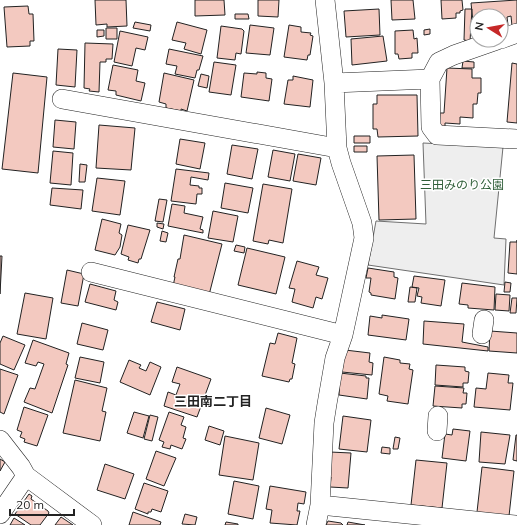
<svg xmlns="http://www.w3.org/2000/svg" width="517" height="525" viewBox="0 0 517 525" font-family="Mulish,'Noto Sans JP',sans-serif">
<rect width="100%" height="100%" fill="#fff"/>
<path fill="#eee" stroke="#6f6f6f" d="M423 143 503 147 494 238 506 239 504 285 368 265 376 221 426 224Z"/>
<path fill="#f3c9c0" stroke="#222" d="M95 0H126L127 26 107 27V24L96 25Z
M195 0H224L225 15 195 16Z
M258 0H279L278 17 258 16Z
M391 0H413L415 19 392 20Z
M441 0H462L463 10 460 11V13H456V18L442 19Z
M517 0V25L512 26 511 16 507 17 508 25H502L501 28V16H477V31H474L471 3Z
M28 6 29 14H33L34 41H30V46L7 47 4 7Z
M379 9 380 35 346 37 344 11Z
M465 9H472L470 41 464 40Z
M235 14H248L249 19H235Z
M135 22 151 25 150 31 133 28Z
M177 22 207 30 201 54 184 49 186 43 172 40Z
M250 25 274 28 270 55 246 53Z
M289 25 301 27V32L311 33 310 35 313 36 310 55H308L307 60 284 57Z
M221 26 242 29 244 31 241 54 236 53 235 60 217 58Z
M106 28H117V39H106Z
M430 29V34L424 35V30Z
M97 30H104V36L97 37Z
M413 30 414 39 417 38 418 53H412V58L399 59 398 54H395V31Z
M120 31 148 37 145 50 136 48 132 66 114 62Z
M383 36 387 61 352 65 351 39Z
M85 43 113 44 112 59H106V62H100L99 92 89 91 90 89 84 88Z
M58 49 77 50 75 87 56 85Z
M169 49 203 56 199 70H197L195 78 175 74 177 66 166 64Z
M463 61 474 62V68H462Z
M214 62 236 65 231 95 209 92Z
M512 63 517 64V123L507 122Z
M113 65 138 70 136 81 145 83 141 101 116 95V91L108 90Z
M447 68 472 69V78H481V93H478L477 104H473V118L460 117V124L445 123V127H439L440 113H444Z
M257 72 266 73V78L272 79 269 101 241 97 244 73 257 74Z
M13 73 47 77 38 173 2 169Z
M164 73 194 80 187 111 181 109V111L166 108V104L159 102Z
M201 74 209 76 207 88 198 86Z
M293 76 313 80 310 107 284 104 288 80H293Z
M377 95H417L418 136 378 137 377 129H373V104H377Z
M55 120 76 122 74 149 53 147Z
M99 125 135 128 131 170 96 168Z
M354 136H370V143H354Z
M180 139 205 143 200 169 176 164Z
M232 145 258 149 252 179 227 174Z
M354 146H367V152H354Z
M273 150 295 154 290 181 268 177Z
M53 151 73 153 71 185 50 183Z
M298 154 321 158 316 185 293 181Z
M414 155 416 219 379 220 377 156Z
M80 164 87 165 85 182H79Z
M176 169 209 173 208 180 191 177 190 185 199 186V188H202V194H197L196 204 171 201Z
M97 178 125 181 120 215 92 211Z
M225 183 253 188 248 213 221 208Z
M263 184 292 189 283 243 269 240 268 244 253 241Z
M52 188 83 190 81 209 50 205Z
M159 199 167 200 163 222 155 221Z
M172 204 185 206 184 213 203 217 200 229 203 230V233L168 226Z
M213 211 238 216 233 242 208 238Z
M102 219 121 224 119 233 122 235 120 247 115 255 95 250Z
M157 223 164 224 163 229 157 227Z
M128 225 150 230 141 259H139L138 263 128 260 129 257 121 254Z
M162 231 168 233 166 242 160 241Z
M184 235 222 244 209 295 173 286 175 277H174L178 259H180Z
M517 240V274L508 273 510 242H517Z
M236 245 245 247 244 253 234 251Z
M247 248 285 257 276 294 238 285Z
M0 256H2L0 294Z
M297 261 319 267 316 275 328 278 322 299 316 297 313 308 292 302 295 289 289 288Z
M368 268 394 272V277L398 278 395 299 371 295V293L369 292 371 278H366Z
M67 270 84 274 78 306 61 303Z
M414 276 445 280 441 306 421 303 422 297 417 296 419 288 412 287Z
M505 282 511 283 510 292H504Z
M462 283 495 287 494 310 468 308V305L459 304Z
M90 284 116 291 114 300 118 302 116 310 85 302Z
M410 287 417 288 415 302H408Z
M25 293 53 298 46 339 17 334Z
M496 294 510 295 509 311 495 310Z
M512 298H517L516 313H510Z
M157 302 185 309 180 330 151 322Z
M382 315 409 319 406 340 368 335 370 316 382 318Z
M424 321 464 324 462 342 488 347V351L423 344Z
M82 323 108 330 103 350 77 344Z
M490 331 517 333V353L489 351Z
M278 333 297 338 292 363 295 364 292 379H290L289 382 262 376 270 343 275 344Z
M3 336 25 345 14 370 0 364V343Z
M33 340 69 353 66 364 68 365 52 413 24 402 30 388 35 389 44 364 38 362 36 366 25 363Z
M345 350 370 353 369 362 373 363 372 375 342 372Z
M80 357 104 362 100 383 75 378Z
M384 357 400 360V363L410 364 409 369 413 370 408 404 387 401 388 396 379 394Z
M129 360 141 365 139 368 146 371 150 362 161 367 150 395 120 382Z
M436 365 465 367V371L469 372 468 383H463V387L435 385Z
M177 367 211 379 197 417 164 406 168 392 176 395 180 384 172 382Z
M0 369 18 375 4 414 0 412Z
M340 373 366 376V378H369L367 399 339 395Z
M488 373 509 375 508 383H513L510 410 474 407 476 388 486 389Z
M75 380 107 388 102 411 106 412 100 441 63 433Z
M435 386 464 388 463 393H467L466 404H462V408L433 406Z
M24 407 48 415 37 446 24 442 25 439 20 437 22 432 17 430Z
M266 408 290 415 282 444 259 438Z
M134 412 149 416 143 438 127 433Z
M169 412 184 417 181 425 186 427 183 438 186 439 182 449 171 445 170 449 162 447 164 442 159 440Z
M150 415 158 417 152 441 144 439Z
M343 416 371 420 367 452 339 449Z
M209 426 224 431 220 445 205 440Z
M453 429 470 431 466 461 442 458 445 434 452 435Z
M481 432 510 435 505 464 479 462Z
M516 435H517V461L513 460Z
M225 436 259 443 253 480 219 475Z
M395 437 400 438 398 449H393Z
M382 447 390 448V454L381 453Z
M156 451 176 458 164 486 146 479Z
M330 452 351 453 348 488 330 487 331 477H328Z
M0 459 5 462 0 471Z
M416 460 447 463 442 508 411 505Z
M105 464 134 474 125 499 97 490Z
M482 467 514 471 509 516 477 512Z
M234 481 259 486 253 519 228 514Z
M144 483 168 491 161 512 152 509 151 512H148V514L135 509Z
M270 486 306 492 304 504 298 503 297 511H300L297 525 270 523 272 510 266 509Z
M29 494 32 496 31 499 48 511 49 513 40 525H31L15 514Z
M133 512 161 522 160 525H129Z
M185 514 197 517 195 525 182 524Z
M61 517 73 525H55Z
M14 518 25 525H10Z
M328 521 341 523 343 525H326Z
M226 522 238 524V525H225Z
M348 522 365 525H347Z"/>
<g fill="none" stroke-linecap="round" stroke-linejoin="round">
<defs>
<path id="street" d="M501 39 517 33
M430 79 431 127 437 135 517 139
M334 83 430 79 439 62 454 55 497 40
M62 99 337 148
M91 272 343 335
M482 334 484 320
M437 431 438 416
M0 440 21 467 26 476 92 525
M320 505 515 525
M0 514 26 476
M316 525 320 505 324 423 327 404 335 358 343 335 364 238 362 223 341 163 337 148 334 83 325 0"/>
</defs>
<use href="#street" stroke="#222" stroke-width="20"/>
<use href="#street" stroke="#fff" stroke-width="19"/>
</g>
<g text-anchor="middle" dominant-baseline="central" stroke-width="3" stroke-linejoin="round" paint-order="stroke">
<g font-size="12" fill="#2f5e38" stroke="#fff">
<text x="462" y="184">三田みのり公園</text>
</g>
<g font-size="13" font-weight="bold" fill="#222" stroke="#fff">
<text x="213" y="401">三田南二丁目</text>
</g>
</g>
<g transform="translate(489 28) rotate(281)"><circle r="19" fill="#ffffff" stroke="#a7a7a7"/>
<path d="M0-3L7 15L0 10L-7 15Z" fill="#c62828"/>
<text y="-6" font-size="11" font-weight="bold" text-anchor="middle" fill="#222222">N</text>
</g>
<path d="M10 509v6h64v-6" fill="none" stroke="#222222" stroke-width="2"/>
<text x="16" y="509" font-size="12" fill="#222222" stroke="#ffffff" stroke-width="3" paint-order="stroke">20 m</text>
</svg>
